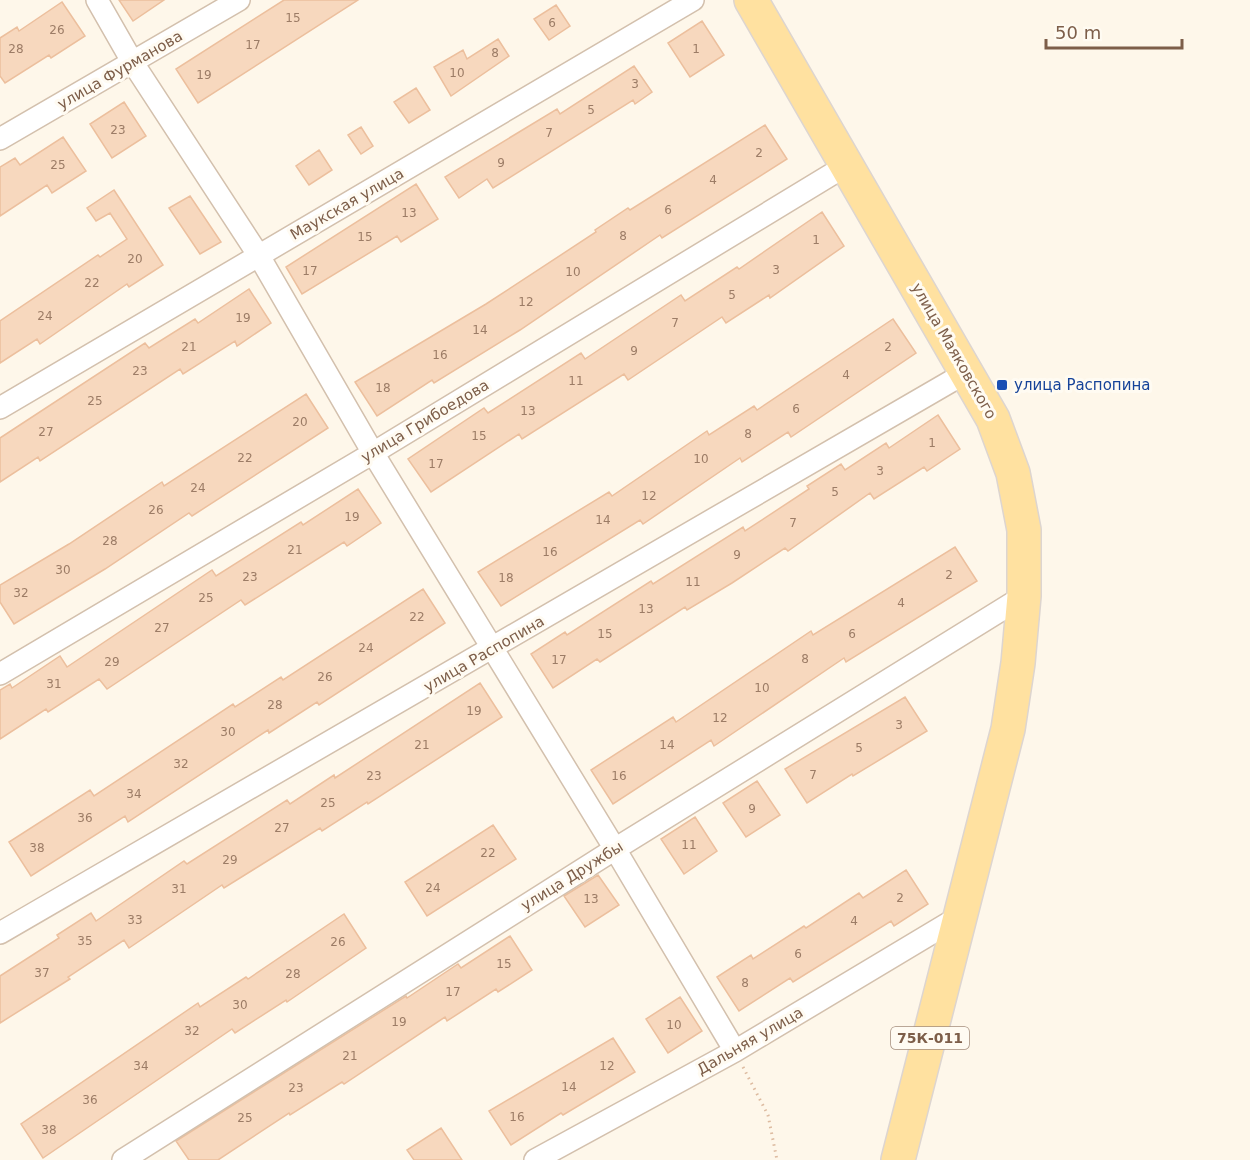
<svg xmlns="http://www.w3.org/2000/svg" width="1250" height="1160" viewBox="0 0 1250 1160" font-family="'DejaVu Sans',sans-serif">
<rect width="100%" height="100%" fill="#fef7ea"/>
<path fill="#f7d8be" stroke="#ecbf9d" stroke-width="1.5" d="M119 0H164L133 21Z
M284 0H358L198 103 176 69Z
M62 2 85 36 51 58 49 55 5 83 0 76V38L17 27 19 31Z
M556 5 570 26 549 40 534 19Z
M702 21 724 55 690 77 668 43Z
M498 39 509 56 451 96 434 67 463 50 467 59Z
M634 66 652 92 635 104 633 100 493 188 487 179 459 198 445 177 557 109 560 114Z
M416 88 430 110 409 123 394 102Z
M124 102 146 136 112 158 90 124Z
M765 125 787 159 662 238 660 235 520 330 434 383 432 380 377 416 355 382 486 304 596 232 595 230 628 208 630 210Z
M361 127 373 146 361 154 348 135Z
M63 137 86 171 52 193 47 185 0 216V167L15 158 20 165Z
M319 150 332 170 309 185 296 166Z
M416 184 438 219 401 242 397 236 302 294 286 267Z
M114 190 163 265 129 287 127 284 40 344 37 339 0 363V321L98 255 100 257 127 239 110 213 96 221 87 208Z
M190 196 221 242 200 254 169 208Z
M822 212 844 246 770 298 769 295 726 323 722 317 628 380 624 374 522 439 519 434 431 492 408 459 484 408 488 413 581 353 585 359 681 295 685 301 737 267 739 269Z
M249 289 271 323 237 346 235 341 183 374 180 369 40 461 38 457 0 482V438L145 343 149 348 195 319 198 323Z
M893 319 916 353 791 437 788 432 742 462 740 458 643 524 640 520 501 606 478 572 609 492 612 496 707 431 709 435 754 406 757 410Z
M306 394 328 428 192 516 189 513 105 569 14 624 0 602V585L69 544 162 482 164 486Z
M938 415 960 449 927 471 924 467 874 499 870 493 788 551 785 548 732 583 687 610 685 607 600 662 597 659 553 688 531 654 565 632 567 635 651 581 653 584 743 527 745 531 809 489 807 486 841 464 845 470 886 443 889 448Z
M358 489 381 523 347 546 344 542 245 605 241 600 107 689 99 679 48 712 46 709 0 739V690L10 684 12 688 60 656 67 667 212 570 216 576 301 522 303 525Z
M955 547 977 581 846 662 844 658 714 746 711 740 613 804 591 770 673 717 676 722 811 631 813 635Z
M423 589 445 623 319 705 317 702 269 733 268 730 128 822 125 816 31 876 9 842 90 790 94 796 233 704 235 707 281 677 283 680Z
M480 683 502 717 368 804 367 802 322 831 320 828 224 888 222 885 129 948 124 940 68 977 70 979 0 1023V976L59 938 57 935 91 913 96 921 184 861 187 864 287 800 290 804 334 775 335 778Z
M905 697 927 731 853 776 852 774 807 803 785 769Z
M757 781 780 815 746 837 723 803Z
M695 817 717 851 684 874 661 839Z
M493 825 516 859 427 916 405 882Z
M906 870 928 904 894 926 891 921 793 982 790 978 739 1011 717 977 751 955 753 959 804 926 806 928 859 893 863 898Z
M598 875 619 905 585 927 564 896Z
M344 914 366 948 287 1002 286 1000 235 1033 232 1029 43 1158 21 1124 198 1003 200 1007 246 977 248 979Z
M510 936 532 970 498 992 496 989 447 1021 445 1017 344 1084 342 1082 290 1115 289 1113 218 1160H189L176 1141 406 996 407 998 458 964 461 968Z
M680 997 702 1031 668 1053 646 1019Z
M613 1038 635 1072 563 1115 561 1113 511 1145 489 1111Z
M441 1128 462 1160H414L407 1150Z"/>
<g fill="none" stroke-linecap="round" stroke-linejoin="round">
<defs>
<path id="minor" d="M97 0 133 63 259 256 373 453 615 849 735 1051
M0 139 239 0
M0 408 693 0
M0 674 373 453 847 165
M0 933 967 372
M123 1160 615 849 1024 596
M535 1160 735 1051 962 915"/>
<path id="primary" d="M751 0 993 419 1013 473 1024 530V596L1018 663 1008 729 898 1160"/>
</defs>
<use href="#minor" stroke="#d3c0ad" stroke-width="24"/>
<use href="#primary" stroke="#ddd5d0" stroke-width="36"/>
<path stroke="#ddbba0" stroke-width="3" stroke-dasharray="1.5 4.5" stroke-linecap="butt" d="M743 1067 768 1115 777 1160"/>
<use href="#minor" stroke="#fff" stroke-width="21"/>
<use href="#primary" stroke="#ffe1a0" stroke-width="33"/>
</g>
<rect fill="#1a4fb4" stroke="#fffbf2" stroke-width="2" x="996" y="379" width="12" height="12" rx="3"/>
<g text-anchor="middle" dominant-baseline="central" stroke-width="6" stroke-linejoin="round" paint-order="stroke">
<g font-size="12" fill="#9c7c66">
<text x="293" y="18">15</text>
<text x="552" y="23">6</text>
<text x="57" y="30">26</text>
<text x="253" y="45">17</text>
<text x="16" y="49">28</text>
<text x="696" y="49">1</text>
<text x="495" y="53">8</text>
<text x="457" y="73">10</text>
<text x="204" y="75">19</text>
<text x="635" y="84">3</text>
<text x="591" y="110">5</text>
<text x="118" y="130">23</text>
<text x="549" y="133">7</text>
<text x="759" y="153">2</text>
<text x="501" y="163">9</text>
<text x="58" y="165">25</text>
<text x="713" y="180">4</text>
<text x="668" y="210">6</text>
<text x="409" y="213">13</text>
<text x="623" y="236">8</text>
<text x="365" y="237">15</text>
<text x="816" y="240">1</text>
<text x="135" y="259">20</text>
<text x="776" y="270">3</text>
<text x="310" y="271">17</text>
<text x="573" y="272">10</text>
<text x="92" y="283">22</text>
<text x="732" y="295">5</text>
<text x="526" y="302">12</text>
<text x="45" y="316">24</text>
<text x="243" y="318">19</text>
<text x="675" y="323">7</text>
<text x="480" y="330">14</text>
<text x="189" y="347">21</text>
<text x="888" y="347">2</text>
<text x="634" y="351">9</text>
<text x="440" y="355">16</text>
<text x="140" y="371">23</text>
<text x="846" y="375">4</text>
<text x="576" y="381">11</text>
<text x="383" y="388">18</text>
<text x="95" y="401">25</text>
<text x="796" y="409">6</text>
<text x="528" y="411">13</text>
<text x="300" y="422">20</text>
<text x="46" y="432">27</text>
<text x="748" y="434">8</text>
<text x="479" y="436">15</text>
<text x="932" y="443">1</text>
<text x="245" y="458">22</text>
<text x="701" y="459">10</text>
<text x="436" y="464">17</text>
<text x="880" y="471">3</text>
<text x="198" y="488">24</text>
<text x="835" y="492">5</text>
<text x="649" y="496">12</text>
<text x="156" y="510">26</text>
<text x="352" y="517">19</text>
<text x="603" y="520">14</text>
<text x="793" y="523">7</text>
<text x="110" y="541">28</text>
<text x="295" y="550">21</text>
<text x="550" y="552">16</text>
<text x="737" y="555">9</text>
<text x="63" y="570">30</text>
<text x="949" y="575">2</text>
<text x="250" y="577">23</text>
<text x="506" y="578">18</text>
<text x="693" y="582">11</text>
<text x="21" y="593">32</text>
<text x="206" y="598">25</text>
<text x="901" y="603">4</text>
<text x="646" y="609">13</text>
<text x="417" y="617">22</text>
<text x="162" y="628">27</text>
<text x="605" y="634">15</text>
<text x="852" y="634">6</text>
<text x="366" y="648">24</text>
<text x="805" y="659">8</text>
<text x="559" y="660">17</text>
<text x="112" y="662">29</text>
<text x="325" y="677">26</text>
<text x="54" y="684">31</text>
<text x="762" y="688">10</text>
<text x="275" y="705">28</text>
<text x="474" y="711">19</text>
<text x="720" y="718">12</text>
<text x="899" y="725">3</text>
<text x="228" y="732">30</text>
<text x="422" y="745">21</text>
<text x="667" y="745">14</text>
<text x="859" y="748">5</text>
<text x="181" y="764">32</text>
<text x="813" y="775">7</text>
<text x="374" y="776">23</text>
<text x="619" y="776">16</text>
<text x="134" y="794">34</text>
<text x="328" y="803">25</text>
<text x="752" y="809">9</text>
<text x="85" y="818">36</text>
<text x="282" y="828">27</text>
<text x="689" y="845">11</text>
<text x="37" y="848">38</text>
<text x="488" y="853">22</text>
<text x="230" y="860">29</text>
<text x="433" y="888">24</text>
<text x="179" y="889">31</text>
<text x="900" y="898">2</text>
<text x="591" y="899">13</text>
<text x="135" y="920">33</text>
<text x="854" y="921">4</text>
<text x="85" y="941">35</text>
<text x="338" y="942">26</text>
<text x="798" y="954">6</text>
<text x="504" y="964">15</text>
<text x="42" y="973">37</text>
<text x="293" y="974">28</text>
<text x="745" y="983">8</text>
<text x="453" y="992">17</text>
<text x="240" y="1005">30</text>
<text x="399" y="1022">19</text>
<text x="674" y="1025">10</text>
<text x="192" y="1031">32</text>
<text x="350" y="1056">21</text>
<text x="141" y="1066">34</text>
<text x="607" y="1066">12</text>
<text x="569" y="1087">14</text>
<text x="296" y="1088">23</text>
<text x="90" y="1100">36</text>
<text x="517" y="1117">16</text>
<text x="245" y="1118">25</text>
<text x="49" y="1130">38</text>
</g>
<rect fill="#fffbf2" stroke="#a48d7c" stroke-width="1.5" x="891" y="1027" width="78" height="22" rx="4.5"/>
<g font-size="14" font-weight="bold" fill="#7d5e49">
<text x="930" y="1038">75К-011</text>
</g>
<g font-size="15" fill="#7d5e49" stroke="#fffbf2">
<text transform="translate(120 70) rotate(-30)">улица Фурманова</text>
<text transform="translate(347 204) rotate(-30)">Маукская улица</text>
<text transform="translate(954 351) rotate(60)">улица Маяковского</text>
<text transform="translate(425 421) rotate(-31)">улица Грибоедова</text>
<text transform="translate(484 654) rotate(-30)">улица Распопина</text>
<text transform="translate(572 876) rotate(-32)">улица Дружбы</text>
<text transform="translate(750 1041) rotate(-30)">Дальняя улица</text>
</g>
<g font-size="15" fill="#164399" stroke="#fffbf2" text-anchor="start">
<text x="1014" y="385">улица Распопина</text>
</g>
</g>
<path d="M1046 39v9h136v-9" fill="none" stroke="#7d5e49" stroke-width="3"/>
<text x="1055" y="39" font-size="18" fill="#7d5e49" stroke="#fffbf2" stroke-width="4.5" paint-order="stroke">50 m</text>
</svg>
